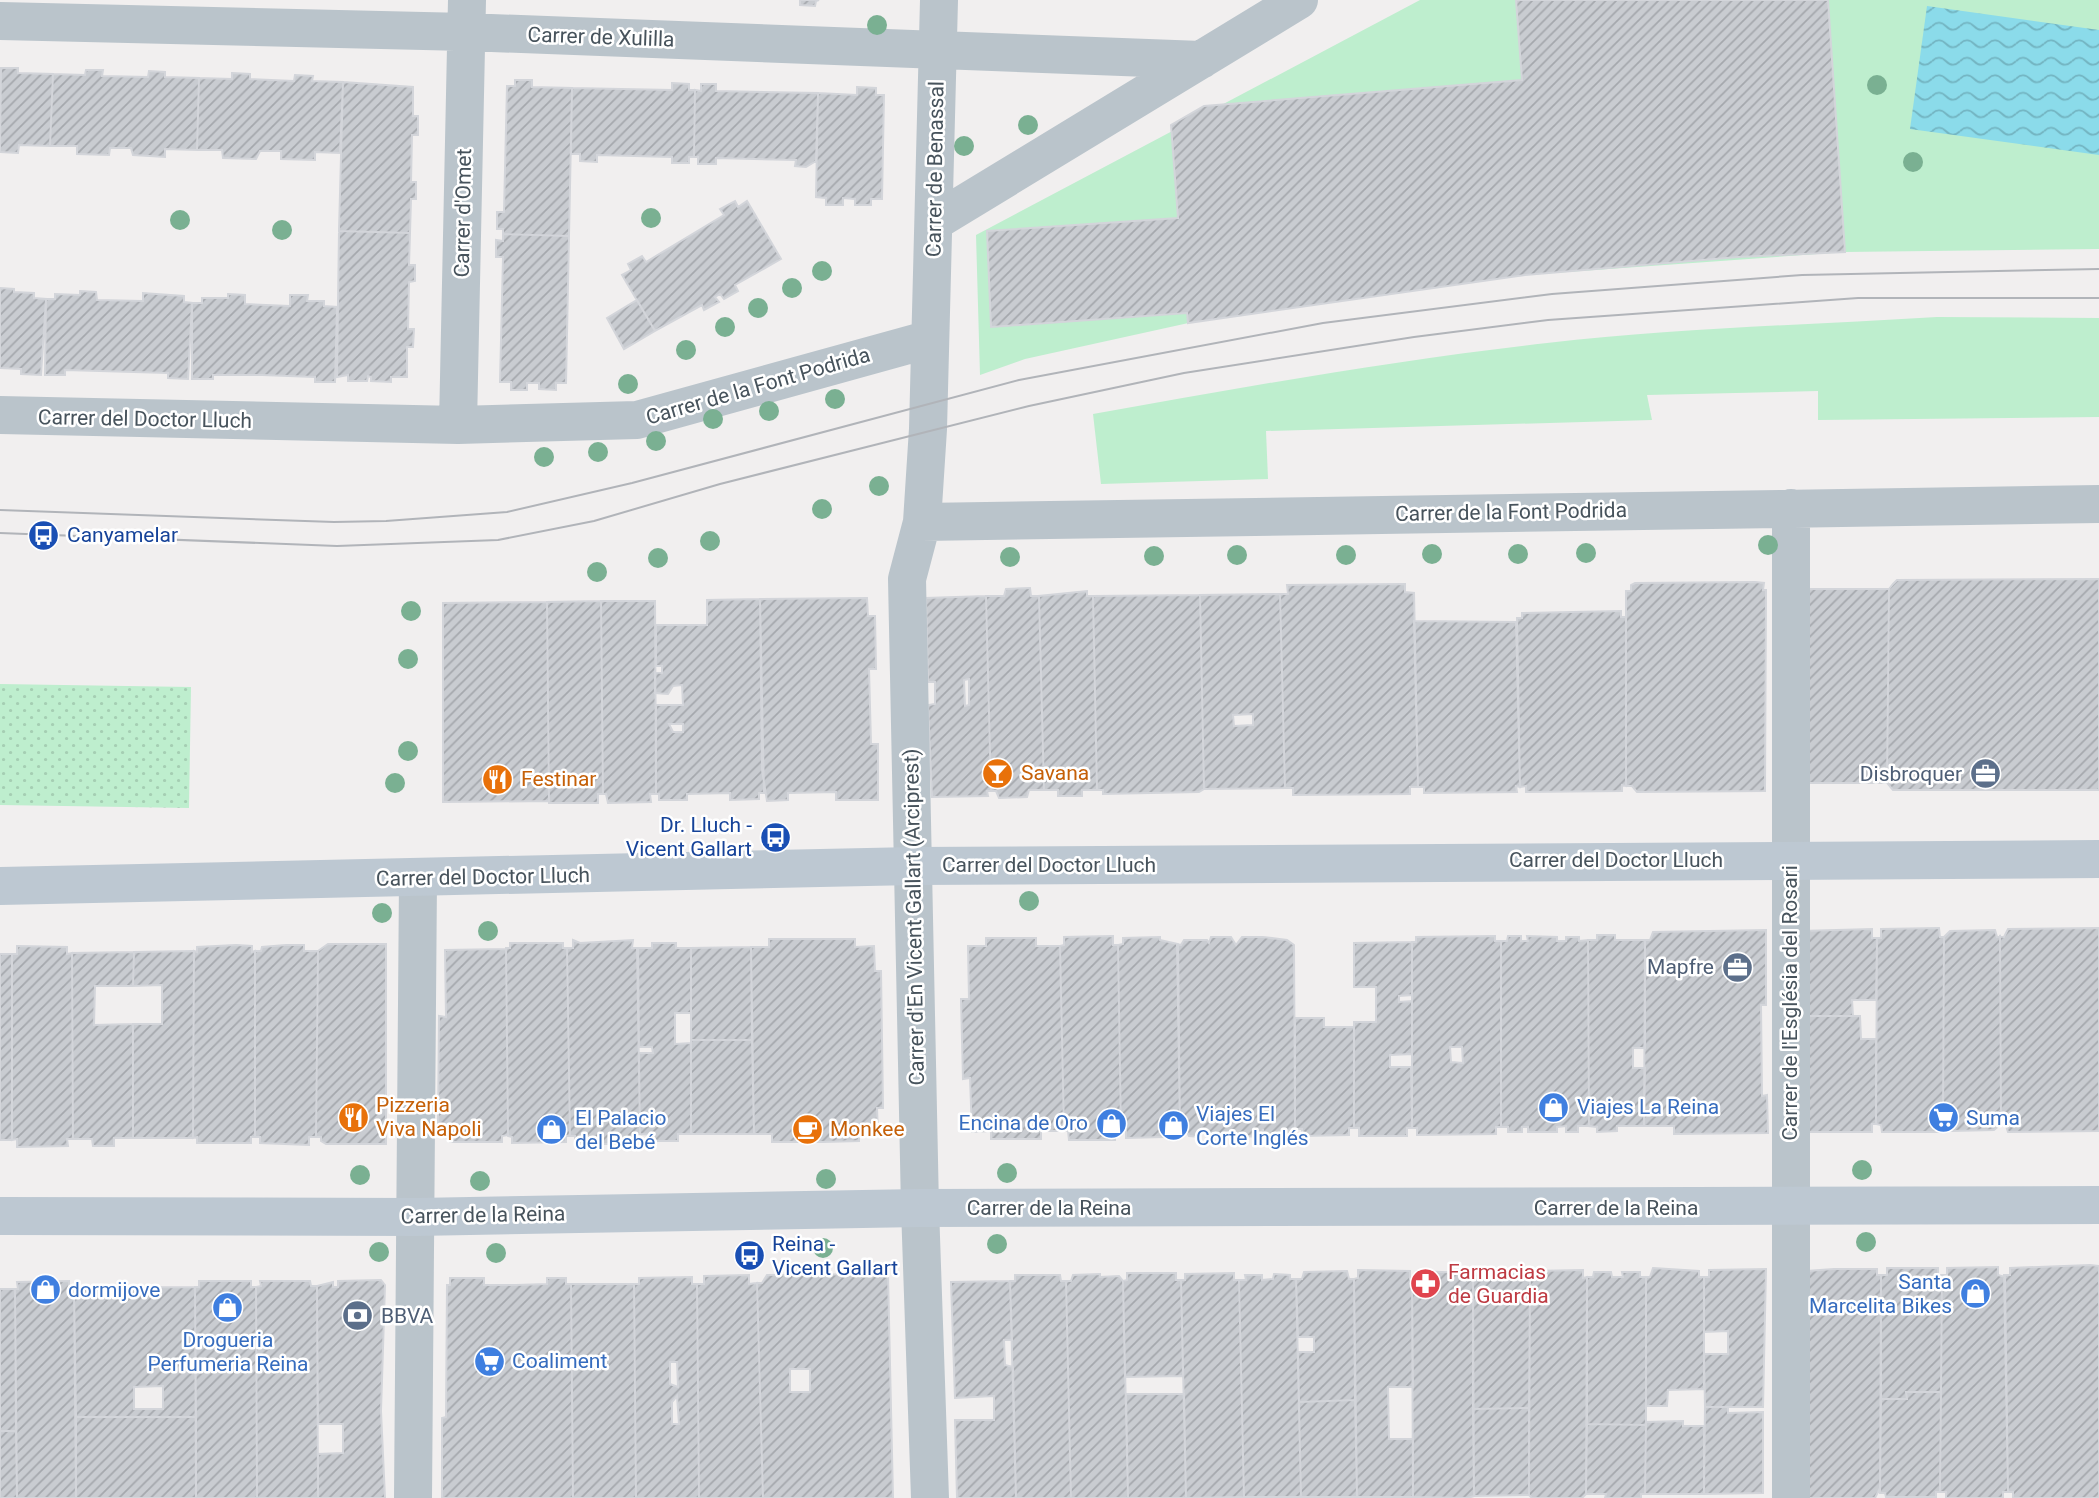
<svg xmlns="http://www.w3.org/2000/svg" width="2099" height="1498" viewBox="0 0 2099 1498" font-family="Roboto,sans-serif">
<defs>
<pattern id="grass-dots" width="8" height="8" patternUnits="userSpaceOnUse" patternTransform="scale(1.75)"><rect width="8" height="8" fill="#beeece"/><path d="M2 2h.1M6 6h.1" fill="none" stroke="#a5ceb3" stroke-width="1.8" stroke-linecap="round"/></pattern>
<pattern id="water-waves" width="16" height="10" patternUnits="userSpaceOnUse" patternTransform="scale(1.75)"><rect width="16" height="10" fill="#8bdbea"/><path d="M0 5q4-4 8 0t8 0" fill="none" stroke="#73b4c1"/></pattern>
<pattern id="building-hatch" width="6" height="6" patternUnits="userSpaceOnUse" patternTransform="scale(1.75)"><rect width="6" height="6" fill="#c9ccd1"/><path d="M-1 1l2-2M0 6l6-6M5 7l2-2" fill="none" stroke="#a5a8ad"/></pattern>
</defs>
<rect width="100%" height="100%" fill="#f1efef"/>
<path fill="url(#grass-dots)" d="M0 684 191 687 189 808 0 805Z"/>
<path fill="#beeece" d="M1420 0H2099V249L1845 252 1525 275 1193 322 1025 359 980 375 976 235Z
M1937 317 2099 318V417L1818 420V391L1647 395 1652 420 1266 431 1268 479 1101 484 1093 414C1244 387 1394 360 1547 343 1677 328 1807 325 1937 317Z"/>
<path fill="url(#water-waves)" d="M1927 6 2099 30V155L1910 129Z"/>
<path fill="url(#building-hatch)" stroke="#d3d5da" stroke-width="2" fill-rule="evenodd" d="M800 0H819L816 1 815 6 800 5Z
M1516 0H1828L1845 252 1738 257 1525 275 1188 323 1187 313 991 327 987 231 1178 218 1171 125 1204 106 1522 80Z
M1 68H18V73L53 74 50 146 19 145 18 153 0 152Z
M86 70H103L102 76 148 77 149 71 165 72V77L199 78 197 150 165 149V157L133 155 131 148H110L109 155 77 154V146H50L53 74 85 75Z
M232 73 250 74V79L294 81 295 75 313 76 312 81 343 82 340 153 315 152V160L281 159V151H260L256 159 223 158 222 150H197L199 78 232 79Z
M515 80H532V87L572 88 569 236 503 234V229H497V212H504L507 86H515Z
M343 82 413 87V116H418V135H412L411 182H416V199H411L410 233 339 231Z
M672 83 689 84V90H695L694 157H689V163H672V157L597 155V162L580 161V154H571L572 88 672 90Z
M701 84H716V91L818 93 816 161 806 167 795 166 796 160 716 158V164H698V157H694L695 90 701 91Z
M857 87 876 88V95H884L882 199H871V205H855V199L843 198V205H826V198L816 197 818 93 857 95Z
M735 201 738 207 747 201 781 259 735 285 738 291 724 299 720 294 715 297 719 302 704 310 702 305 655 331 622 275 631 270 628 264 642 256 646 262 724 215 720 209Z
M339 231 410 233 409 265H415V281L409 282 408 329H414L413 347H407V377H391V382L371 381V377L368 376 367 381H348V375L337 377Z
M503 234 569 236 566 383H556V390L539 389V383H527V390H511V382H500L503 257H496V240L503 241Z
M0 288 14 289V292L34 293V298L46 299 41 375 21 374V369L0 368Z
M80 291 96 292 97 300 143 301V293L184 296V302L192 303 188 379 168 378V373L65 370V375H45L46 299H55V294L80 295Z
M228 294 245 295V304L290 306V295H308L307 301H324V306L337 307 335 382H315V377L262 375H213V379H192V303H202V298H228Z
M637 300 655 331 624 349 607 318Z
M2099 579V790H1893L1887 783 1889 589 1893 584 1897 580Z
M1755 582 1764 583 1763 590H1766L1765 791 1637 792 1632 786H1626V591H1631V585L1635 583Z
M1405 584V592L1414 593 1418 787H1410V794L1293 795V788H1285L1280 594H1288L1287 585Z
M1030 588 1031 596H1039L1044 790H1029L1027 797 999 798 996 791H991L986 596H1004L1006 589Z
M1808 589H1889L1887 783H1807Z
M1087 591V596H1093L1097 790H1082V796H1058V790H1044L1039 596Z
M1280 594 1285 788 1204 789 1200 595ZM1253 714V725L1234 726 1233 715Z
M1200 595 1204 789 1199 792 1103 794V790H1097L1093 596Z
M986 596 991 791H987L988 796 932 797 928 705 935 704V682H928L926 598ZM969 679V705L965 706 964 680Z
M867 598 868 616H875L876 669H869L871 744H878V800H836V792L788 793V800L767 801 762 770 760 599Z
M760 599 764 793H759V799L730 800V793L687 794V800H659V794H656V705H683L682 685 673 686 668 694 655 693V672L662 673V666H656V625H707V600ZM669 724H683V732H673Z
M601 601 603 794H598V803H549L547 602Z
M601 601H655L656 794H650L651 802 608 803 606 794H603Z
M547 602 549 801 443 802V603Z
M1621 611V617H1626V786L1622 785V791L1526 792V786L1520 787 1517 618H1522V613Z
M1414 621 1516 622 1520 787 1516 786 1517 792 1424 793V787H1418Z
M1939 928 1940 937H1944L1943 1124H1938V1132H1882L1881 1125 1876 1124 1877 938H1881V929Z
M2099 928V1131L2008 1132 2005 1123 2001 1124 2000 936 2004 937 2008 929Z
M1872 929V938H1877L1876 1000H1852L1853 1016H1806L1801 931Z
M1766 930V1005H1761L1762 1096 1767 1095 1768 1133 1674 1134V1126H1644L1645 940H1650L1653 932Z
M1995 930 1997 937 2000 936 2001 1124 1994 1130 1950 1131 1947 1124H1943L1944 937 1950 931Z
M1597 935H1615V940H1645V1048H1633V1068H1645L1644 1126H1617V1131L1597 1132V1127L1589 1126 1588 940H1597Z
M1113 936V945H1118L1121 1131H1115V1140H1069L1068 1131H1064L1060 946 1064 945V937Z
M1495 936V941H1501V1127H1496V1134L1417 1135V1128H1412V942H1416V937ZM1450 1047H1462L1463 1063 1451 1062Z
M1508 936H1521V941H1528L1527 936 1557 937V941H1566V937H1579V941L1588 940 1589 1126H1578V1132H1566V1126L1557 1127V1132H1528V1127H1522V1132H1508V1127H1501V941H1507Z
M1160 937V940L1178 944 1180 1130H1173V1134H1164L1163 1137 1126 1138V1130L1121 1131 1118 945 1123 944V938Z
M1211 937H1231L1236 945 1242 937H1263L1287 940 1294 945 1295 1129H1290L1286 1137H1264L1263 1129 1260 1137 1206 1134 1202 1130 1200 1137 1189 1136 1186 1130H1180L1177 944 1181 945 1184 940H1207L1209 943Z
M986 938H1036V946H1060L1064 1131H1041V1139H991V1131L972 1132 970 1078 963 1079 961 999H969L968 946H986Z
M769 939H855V947L874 946 875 971H881L883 1108H877L878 1133H859V1141L823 1142H772V1134H754L751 947H769Z
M573 940 580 943 633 940 632 948H637L640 1134 636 1135V1144H575V1136H570L567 948H573Z
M1412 942V995L1399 996V1002L1412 1001V1054L1390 1055V1067H1411L1412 1128H1407V1136H1359V1128H1354V1022H1376V987H1354V943Z
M510 943H563V948H567L570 1136H566V1142L512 1143V1137L508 1136 506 948H510Z
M652 943H676V948H691V1013H675V1044L691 1043V1134H678V1141H654V1135L640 1134 639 1053H653L652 1047H639L638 948H652Z
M328 944H386V1144H326L321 1141V1137H316L318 951Z
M236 945 252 946V952L255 951V1137H251V1143H197V1137L193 1138 194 951 197 952V947Z
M286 945H304V951H318L316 1137H309V1145L260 1143V1137H255V951H261L262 947Z
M17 946 67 947V954L72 953 73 1139H67L68 1146 17 1147V1139L12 1140V954H17Z
M751 947 752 1040H691V948Z
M506 949 508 1135 502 1136V1142H450L438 1128 439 1016 446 1017 445 950Z
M194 951 193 1138H133V1024H162V985L133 986 134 952Z
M134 952 133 986H95L94 1025 133 1024V1138H114V1146H93L92 1139H73L72 953Z
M0 954H12V1140H0Z
M1806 1016H1860L1861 1039H1876V1124H1872V1132H1800Z
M1295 1018H1324V1027H1354V1128H1349V1135L1302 1136V1129H1295Z
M691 1040H752L754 1134H691Z
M2090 1265 2099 1266V1498H2013V1492H2008L2004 1275H2010V1268Z
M1998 1267V1275L2005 1277 2008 1492H2003V1498H1946V1492H1940L1942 1275H1947V1268Z
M1653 1268 1699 1271V1277H1704V1389L1668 1390 1667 1406H1646V1277H1650Z
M1887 1268H1938V1275H1942L1941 1392H1906L1907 1399H1881V1275H1887Z
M1766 1269 1763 1407H1705L1704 1354H1728V1331L1704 1332V1277H1709V1270Z
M1834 1269H1877V1275H1881L1880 1488 1875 1498H1805L1807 1271Z
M1358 1270 1410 1271V1279L1412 1278 1413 1387H1388L1389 1439H1413V1497H1357L1354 1279 1358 1278Z
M1583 1270V1278L1587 1277 1586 1494 1582 1498H1532L1529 1495 1530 1278H1533V1271Z
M1347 1271 1349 1279H1354L1355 1400 1299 1402 1298 1352H1314V1337H1298L1296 1279H1302L1304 1272Z
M1417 1271 1466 1273V1279L1473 1278 1474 1496 1468 1498 1413 1497 1412 1278 1417 1279Z
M1594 1272H1611L1612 1277H1623L1622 1272H1640V1277H1646V1425L1587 1424V1277H1593Z
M1127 1273H1176V1280H1181L1183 1376 1125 1377 1123 1281 1127 1280Z
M1234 1273V1280H1239L1244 1497 1186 1498 1181 1280H1185V1274Z
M888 1274 893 1498H763L757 1283H762L767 1275ZM790 1369H810V1392H790Z
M1100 1274V1277L1119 1276 1123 1281 1128 1498H1071L1066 1281H1071L1073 1275Z
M1274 1274 1290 1275V1279H1296L1301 1497H1244L1239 1280H1246L1245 1275H1262V1280L1273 1279Z
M1476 1274H1525V1278H1530L1529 1408 1473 1409V1278Z
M749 1275V1284L757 1283 763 1498H699L697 1284H704V1276Z
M1015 1275H1060L1061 1281H1066L1071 1498H1016L1010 1281H1015Z
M692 1277V1284H697L699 1498H636L634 1284H639V1278ZM670 1362H677L678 1387 670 1384ZM677 1396 679 1424H672V1402Z
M450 1278H484V1285H516L547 1284V1278H566V1284H571L573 1498H442V1418L446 1417 447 1285H450Z
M381 1280 385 1285 381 1411 385 1498H318V1454L343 1453V1424H318L317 1286 333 1282V1287H338V1281Z
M69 1281V1288H74L76 1498H17L15 1289H18L17 1282Z
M199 1281H251V1287H256L257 1498H196L195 1287H199Z
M260 1281H310L311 1286H317L318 1498H257L256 1287 261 1286Z
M1010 1281 1012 1340H1004L1005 1365 1013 1367 1016 1498H957L955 1420H994V1396L955 1398 951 1282Z
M571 1284H634L636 1498H573Z
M195 1287 196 1417H76L74 1288ZM163 1386V1409H134V1387Z
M0 1289H15L16 1431H0Z
M1906 1392H1941L1940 1492H1936V1497H1886L1885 1493H1880L1881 1399H1907Z
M1126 1394H1184L1186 1498H1128Z
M1355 1400 1357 1497H1301L1299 1402Z
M1705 1407H1728V1413L1763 1412V1493L1704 1494Z
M1529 1408V1495L1474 1496 1473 1409Z
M76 1417H196V1498H76Z
M1683 1421V1426H1704V1494H1645L1646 1422Z
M1587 1424 1646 1425 1645 1494H1641V1498H1605L1606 1494H1586Z
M0 1431H16L17 1498H0Z"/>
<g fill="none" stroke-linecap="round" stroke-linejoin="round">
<path stroke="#bac4cb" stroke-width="38" d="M0 21 466 32 1201 60
M934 222 1299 0
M0 415 458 425 637 420 930 339
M458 425 467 0
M1791 508V1498
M922 522 2099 504
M413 1498 418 879
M930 1498 920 1208 907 579 922 522 928 429 939 0"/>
<path stroke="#bdc8d2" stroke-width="38" d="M0 886 914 866 2099 859
M0 1216 416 1217 920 1208 2099 1205"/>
<path stroke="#b1b4b9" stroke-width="2" d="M0 510 334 522 386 521 507 512 632 483 1019 380 1323 323 1552 294 1802 275 2099 269
M0 533 337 546 498 540 594 521 720 484 1029 406 1184 373 1414 337 1548 320 1858 298H2099"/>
</g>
<g fill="#7ab092">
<circle cx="877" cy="25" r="10"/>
<circle cx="1877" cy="85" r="10"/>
<circle cx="1028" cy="125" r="10"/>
<circle cx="964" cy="146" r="10"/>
<circle cx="1913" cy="162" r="10"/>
<circle cx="651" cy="218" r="10"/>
<circle cx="180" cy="220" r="10"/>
<circle cx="282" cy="230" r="10"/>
<circle cx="822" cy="271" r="10"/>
<circle cx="792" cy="288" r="10"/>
<circle cx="758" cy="308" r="10"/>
<circle cx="725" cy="327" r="10"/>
<circle cx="686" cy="350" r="10"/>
<circle cx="628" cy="384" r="10"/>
<circle cx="835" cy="399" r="10"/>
<circle cx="769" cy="411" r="10"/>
<circle cx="713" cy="419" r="10"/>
<circle cx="656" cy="441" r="10"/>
<circle cx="598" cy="452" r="10"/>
<circle cx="544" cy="457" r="10"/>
<circle cx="879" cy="486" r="10"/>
<circle cx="822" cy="509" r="10"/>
<circle cx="710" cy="541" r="10"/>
<circle cx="1768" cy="545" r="10"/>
<circle cx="1586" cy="553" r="10"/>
<circle cx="1432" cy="554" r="10"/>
<circle cx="1518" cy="554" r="10"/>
<circle cx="1237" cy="555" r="10"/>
<circle cx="1346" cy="555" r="10"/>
<circle cx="1154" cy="556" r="10"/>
<circle cx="1010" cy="557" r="10"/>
<circle cx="658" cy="558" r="10"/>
<circle cx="597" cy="572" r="10"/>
<circle cx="411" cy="611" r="10"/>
<circle cx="408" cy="659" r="10"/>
<circle cx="408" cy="751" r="10"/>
<circle cx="395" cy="783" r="10"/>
<circle cx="1029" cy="901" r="10"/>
<circle cx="382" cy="913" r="10"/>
<circle cx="488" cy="931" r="10"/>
<circle cx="1862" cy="1170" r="10"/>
<circle cx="1007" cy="1173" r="10"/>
<circle cx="360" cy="1175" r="10"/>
<circle cx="826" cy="1179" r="10"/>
<circle cx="480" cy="1181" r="10"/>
<circle cx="1866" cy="1242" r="10"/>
<circle cx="997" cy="1244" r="10"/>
<circle cx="823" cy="1248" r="10"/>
<circle cx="379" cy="1252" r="10"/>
<circle cx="496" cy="1253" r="10"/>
</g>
<defs>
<symbol id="bus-disc" viewBox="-11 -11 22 22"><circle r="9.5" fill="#1a4fb4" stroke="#fff"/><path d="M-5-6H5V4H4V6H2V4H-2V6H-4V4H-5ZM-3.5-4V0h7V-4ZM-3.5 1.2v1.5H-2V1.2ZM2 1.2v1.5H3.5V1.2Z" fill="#fff"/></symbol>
<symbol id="bar-disc" viewBox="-11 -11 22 22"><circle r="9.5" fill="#e8710a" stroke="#fff"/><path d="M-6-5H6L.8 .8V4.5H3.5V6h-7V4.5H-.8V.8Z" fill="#fff"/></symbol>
<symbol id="office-disc" viewBox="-11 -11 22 22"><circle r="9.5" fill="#5c6f8a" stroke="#fff"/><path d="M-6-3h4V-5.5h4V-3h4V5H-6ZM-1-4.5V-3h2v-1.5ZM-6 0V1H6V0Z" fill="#fff"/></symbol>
<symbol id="restaurant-disc" viewBox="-11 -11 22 22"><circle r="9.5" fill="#e8710a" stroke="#fff"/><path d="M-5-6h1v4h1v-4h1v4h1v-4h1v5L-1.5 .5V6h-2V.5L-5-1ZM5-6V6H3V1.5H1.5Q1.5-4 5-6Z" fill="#fff"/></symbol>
<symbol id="shop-disc" viewBox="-11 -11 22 22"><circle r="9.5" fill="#3f7fe0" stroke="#fff"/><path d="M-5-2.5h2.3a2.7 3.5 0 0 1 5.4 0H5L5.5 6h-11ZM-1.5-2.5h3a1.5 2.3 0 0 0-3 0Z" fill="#fff"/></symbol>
<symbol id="supermarket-disc" viewBox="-11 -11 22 22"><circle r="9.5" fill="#3f7fe0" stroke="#fff"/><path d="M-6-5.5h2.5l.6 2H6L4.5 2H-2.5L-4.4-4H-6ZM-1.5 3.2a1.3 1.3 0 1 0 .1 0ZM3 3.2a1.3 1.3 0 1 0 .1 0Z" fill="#fff"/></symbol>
<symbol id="cafe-disc" viewBox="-11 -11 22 22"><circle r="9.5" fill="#e8710a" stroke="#fff"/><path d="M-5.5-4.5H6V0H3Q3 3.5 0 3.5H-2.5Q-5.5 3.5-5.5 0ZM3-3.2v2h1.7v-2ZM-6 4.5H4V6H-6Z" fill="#fff"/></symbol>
<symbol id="pharmacy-disc" viewBox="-11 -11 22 22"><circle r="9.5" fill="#e0444e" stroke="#fff"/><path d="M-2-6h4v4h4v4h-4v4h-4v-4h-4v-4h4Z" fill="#fff"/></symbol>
<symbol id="bank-disc" viewBox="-11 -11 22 22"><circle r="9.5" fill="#5c6f8a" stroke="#fff"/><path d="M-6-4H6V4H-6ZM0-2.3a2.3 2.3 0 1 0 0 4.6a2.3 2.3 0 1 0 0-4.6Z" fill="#fff"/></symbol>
</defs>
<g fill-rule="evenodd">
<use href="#bus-disc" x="26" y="518" width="35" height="35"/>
<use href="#bar-disc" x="980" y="756" width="35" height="35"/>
<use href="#office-disc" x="1968" y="756" width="35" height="35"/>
<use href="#restaurant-disc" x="480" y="762" width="35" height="35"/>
<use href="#bus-disc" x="758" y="820" width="35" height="35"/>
<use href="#office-disc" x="1720" y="950" width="35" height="35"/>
<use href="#shop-disc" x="1536" y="1090" width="35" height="35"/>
<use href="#restaurant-disc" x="336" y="1100" width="35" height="35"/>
<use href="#supermarket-disc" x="1926" y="1100" width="35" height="35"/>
<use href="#shop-disc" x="1094" y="1106" width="35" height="35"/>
<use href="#shop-disc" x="1156" y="1108" width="35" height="35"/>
<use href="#cafe-disc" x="790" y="1112" width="35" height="35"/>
<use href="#shop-disc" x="534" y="1112" width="35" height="35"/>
<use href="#bus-disc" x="732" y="1238" width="35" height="35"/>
<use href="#pharmacy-disc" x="1408" y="1266" width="35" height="35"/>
<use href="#shop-disc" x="28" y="1272" width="35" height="35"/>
<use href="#shop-disc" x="1958" y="1276" width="35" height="35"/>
<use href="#shop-disc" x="210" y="1290" width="35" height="35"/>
<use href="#bank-disc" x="340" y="1298" width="35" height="35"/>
<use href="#supermarket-disc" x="472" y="1344" width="35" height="35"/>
</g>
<g text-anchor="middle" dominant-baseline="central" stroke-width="5" stroke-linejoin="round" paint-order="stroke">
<g font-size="21" fill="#47535c" stroke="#fff">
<text transform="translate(601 37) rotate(2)">Carrer de Xulilla</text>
<text transform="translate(935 169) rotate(-89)">Carrer de Benassal</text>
<text transform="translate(463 213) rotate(-89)">Carrer d'Omet</text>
<text transform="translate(758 386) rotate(-16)">Carrer de la Font Podrida</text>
<text transform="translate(145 419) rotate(1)">Carrer del Doctor Lluch</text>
<text transform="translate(1511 512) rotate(-1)">Carrer de la Font Podrida</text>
<text x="1616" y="860">Carrer del Doctor Lluch</text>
<text x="1049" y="865">Carrer del Doctor Lluch</text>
<text transform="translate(483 877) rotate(-1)">Carrer del Doctor Lluch</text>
<text transform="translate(914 917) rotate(-91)">Carrer d'En Vicent Gallart (Arciprest)</text>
<text transform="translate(1790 1003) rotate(-90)">Carrer de l'Església del Rosari</text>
<text x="1049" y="1208">Carrer de la Reina</text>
<text x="1616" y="1208">Carrer de la Reina</text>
<text transform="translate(483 1215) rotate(-1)">Carrer de la Reina</text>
</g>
<g font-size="21" fill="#164399" stroke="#fff" text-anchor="start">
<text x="67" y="535">Canyamelar</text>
<text x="752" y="825" text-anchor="end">Dr. Lluch -<tspan x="752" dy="24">Vicent Gallart</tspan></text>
<text x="772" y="1244">Reina -<tspan x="772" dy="24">Vicent Gallart</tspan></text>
</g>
<g font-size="21" fill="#c56008" stroke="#fff" text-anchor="start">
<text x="1021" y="773">Savana</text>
<text x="521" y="779">Festinar</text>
<text x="376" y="1105">Pizzeria<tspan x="376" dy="24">Viva Napoli</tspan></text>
<text x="830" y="1129">Monkee</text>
</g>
<g font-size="21" fill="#4e5e75" stroke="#fff" text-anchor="end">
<text x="1962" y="774">Disbroquer</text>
<text x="1714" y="967">Mapfre</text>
<text x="381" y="1316" text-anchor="start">BBVA</text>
</g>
<g font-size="21" fill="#366cbe" stroke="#fff" text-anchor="start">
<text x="1577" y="1107">Viajes La Reina</text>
<text x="1196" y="1114">Viajes El<tspan x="1196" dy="24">Corte Inglés</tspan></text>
<text x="575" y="1118">El Palacio<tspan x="575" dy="24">del Bebé</tspan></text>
<text x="1966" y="1118">Suma</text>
<text x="1088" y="1123" text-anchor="end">Encina de Oro</text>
<text x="1952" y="1282" text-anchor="end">Santa<tspan x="1952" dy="24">Marcelita Bikes</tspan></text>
<text x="68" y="1290">dormijove</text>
<text x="228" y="1340" text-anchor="middle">Drogueria<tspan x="228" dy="24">Perfumeria Reina</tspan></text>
<text x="512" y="1361">Coaliment</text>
</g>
<g font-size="21" fill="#be3a42" stroke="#fff" text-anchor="start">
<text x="1448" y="1272">Farmacias<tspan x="1448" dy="24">de Guardia</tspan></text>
</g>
</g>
</svg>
